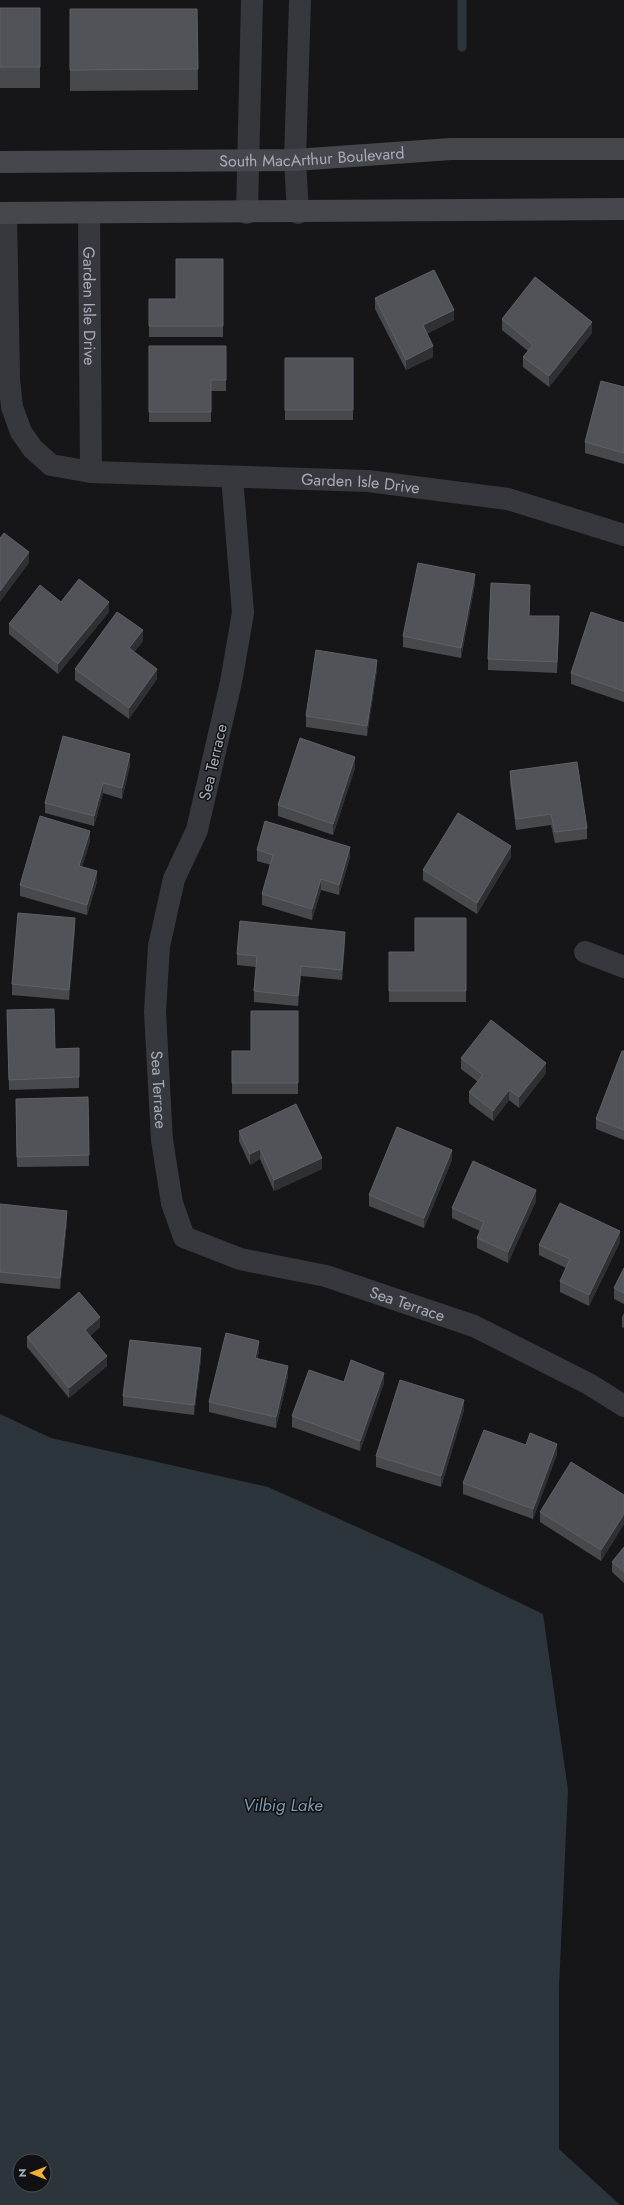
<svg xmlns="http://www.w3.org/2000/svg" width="624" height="2205" viewBox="0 0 624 2205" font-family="Jost,sans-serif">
<rect width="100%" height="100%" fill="#161618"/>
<path fill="#2c353c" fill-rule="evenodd" d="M0 1414 51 1438 268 1487 426 1558 543 1614 568 1790 559 1987V2149L620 2205H0ZM20 2161H44V2185H20Z"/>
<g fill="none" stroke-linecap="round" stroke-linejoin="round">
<path stroke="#2c353c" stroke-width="9" d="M462 47V0"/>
<g stroke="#37383d" stroke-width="22">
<path id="s1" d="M6 213 9 379 12 407 21 432 33 449 51 465 91 472 368 481 508 499 624 535"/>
<path id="s2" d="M89 213 91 472"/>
<path d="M247 213 252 0"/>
<path d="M298 213 295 160 300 0"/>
<path id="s3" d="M232 477 243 613 231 682 197 830 174 879 159 946 155 1012 162 1140 172 1203 184 1237 240 1259 326 1276 474 1326 589 1384 624 1406"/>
<path d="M585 952 624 967"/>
</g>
<g stroke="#45474d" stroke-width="22">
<path id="s4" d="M0 162 295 160 451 149H624"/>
<path d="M0 213 624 209"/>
</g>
</g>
<path fill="#47494d" d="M0 8H40V88H0Z
M70 9H197L198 90 70 91Z
M223 259V337H149V299H176Z
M375 298 454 320 427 334 433 357 406 370 375 309Z
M502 319 592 333 549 387 523 367V357L528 351 502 330Z
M149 346H226V391H211V422H149Z
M285 358H353V420H285Z
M624 387V464L585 453V442Z
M475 584 461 658 403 647V636Z
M530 595 529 616 559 627 557 673 488 670V659Z
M61 602 109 612 58 674 9 634V624Z
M624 623V702L571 684V673Z
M143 641 134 652 157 679 129 719 75 680V669Z
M377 670 367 736 306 727V716Z
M130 765 122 799 103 793 94 826 45 813V803Z
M355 768 333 835 278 816V805Z
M510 771 587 828V839L555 843 551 825 516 830 510 782Z
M90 841 82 867 97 882 87 915 20 896V885Z
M257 850 350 857 339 895 321 890 312 920 262 905V894L271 865 257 861Z
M511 857 477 914 423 880V870Z
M466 918V1002H389V952H415Z
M75 928 69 1000 12 995V984Z
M345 942 342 980 301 976 298 1006 254 1002V991L256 967 237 965V954Z
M7 1010 55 1049 79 1048V1088L9 1090Z
M298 1011V1094H232V1051H251Z
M624 1051V1140L596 1129V1119Z
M461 1058 546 1073 519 1108 509 1100 493 1121 469 1103V1092L478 1082 461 1069Z
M88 1097 89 1166 17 1167 16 1099Z
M239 1131 322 1169 274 1191 260 1159 250 1165 239 1141Z
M452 1160 424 1228 369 1206V1195Z
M536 1201 508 1263 477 1248V1238L480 1231 452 1218V1208Z
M0 1204 67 1221 60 1289 0 1283Z
M620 1242 589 1306 560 1292V1281L566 1268 539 1255V1245Z
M624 1268V1304L614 1299V1288Z
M624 1313V1328L622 1327V1317Z
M100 1327 90 1336 107 1366 69 1398 27 1347V1337Z
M259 1352 257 1358 288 1376 276 1428 209 1412V1402Z
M201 1359 194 1415 123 1406V1396Z
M344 1382 384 1383 360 1451 292 1427V1416Z
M464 1410 441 1487 376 1467V1456Z
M526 1445 557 1454 533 1519 463 1494V1483Z
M624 1495V1524L601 1561 540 1522V1512Z
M624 1547V1583L612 1572V1562Z"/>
<path fill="#2f3033" d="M454 310V320L423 336V325Z
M592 322V333L549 387V376Z
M433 346V357L406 370V360Z
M29 552V563L0 602V591Z
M475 574V584L461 658V648Z
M109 602V612L58 674V664Z
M559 616V627L557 673V662Z
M143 630V641L129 659V648Z
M377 660V670L367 736V726Z
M157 669V679L129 719V708Z
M130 754V765L122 799V788Z
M355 757V768L333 835V824Z
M103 783V793L94 826V816Z
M90 831V841L79 877V866Z
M511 846V857L477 914V903Z
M350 847V857L339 895V885Z
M97 871V882L87 915V905Z
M321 879V890L312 920V909Z
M75 918V928L69 1000V990Z
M345 932V942L342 980V970Z
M301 966V976L298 1006V996Z
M546 1063V1073L519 1108V1097Z
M509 1090V1100L493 1121V1111Z
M260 1149V1159L250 1165V1154Z
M452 1150V1160L424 1228V1218Z
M322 1158V1169L274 1191V1180Z
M536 1190V1201L508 1263V1252Z
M67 1211V1221L60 1289V1278Z
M620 1231V1242L589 1306V1295Z
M100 1317V1327L85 1340V1330Z
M259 1341V1352L255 1368V1358Z
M201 1348V1359L194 1415V1405Z
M107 1356V1366L69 1398V1388Z
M288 1366V1376L276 1428V1417Z
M384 1373V1383L360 1451V1441Z
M464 1400V1410L441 1487V1476Z
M557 1444V1454L533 1519V1509Z
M624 1514V1524L601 1561V1550Z"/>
<path fill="#525359" stroke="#5f6168" d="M0 8H40V67H0Z
M70 9H197L198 69 70 70Z
M176 259H223V326H149V299H176Z
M434 270 454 310 423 325 433 346 406 360 375 298Z
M535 277 592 322 549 376 523 357 533 345 502 319Z
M149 346H226V380H211V412H149Z
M285 358H353V410H285Z
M601 381 624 387V453L585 442Z
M4 533 29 552 0 591V538Z
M418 563 475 574 461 648 403 636Z
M79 579 109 602 58 664 9 624 40 585 61 602Z
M491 583 530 585 529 616H559L557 662 488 659Z
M117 612 143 630 129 648 157 669 129 708 75 669Z
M591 612 624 623V691L571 673Z
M316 650 377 660 367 726 306 716Z
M63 736 130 754 122 788 103 783 94 816 45 803Z
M300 738 355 757 333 824 278 805Z
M577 762 587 828 555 832 551 814 516 819 510 771Z
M458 813 511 846 477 903 423 870Z
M40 816 90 831 79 866 97 871 87 905 20 885Z
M265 821 350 847 339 885 321 879 312 909 262 894 273 855 257 850Z
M18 913 75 918 69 990 12 984Z
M415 918H466V991H389V952H415Z
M240 921 345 932 342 970 301 966 298 996 254 991 257 956 237 954Z
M54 1009 55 1049 79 1048V1077L9 1080 7 1010Z
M251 1011H298V1083H232V1051H251Z
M491 1020 546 1063 519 1097 509 1090 493 1111 469 1092 483 1075 461 1058Z
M622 1051H624V1130L596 1119Z
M88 1097 89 1155 17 1157 16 1099Z
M296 1104 322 1158 274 1180 260 1149 250 1154 239 1131Z
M397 1127 452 1150 424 1218 369 1195Z
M473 1161 536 1190 508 1252 477 1238 484 1222 452 1208Z
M560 1203 620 1231 589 1295 560 1281 570 1259 539 1245Z
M0 1204 67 1211 60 1278 0 1272Z
M624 1268V1293L614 1288Z
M79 1292 100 1317 85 1330 107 1356 69 1388 27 1337Z
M226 1333 259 1341 255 1358 288 1366 276 1417 209 1402Z
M130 1340 201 1348 194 1405 123 1396Z
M351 1360 384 1373 360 1441 292 1416 309 1370 344 1382Z
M400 1380 464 1400 441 1476 376 1456Z
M484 1430 526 1445 530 1433 557 1444 533 1509 463 1483Z
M571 1462 624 1495V1514L601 1550 540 1512Z
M624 1547V1572L612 1562Z"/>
<g text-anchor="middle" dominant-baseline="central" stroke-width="3" stroke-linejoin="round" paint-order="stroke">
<g font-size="16" fill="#a8adb8" stroke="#111113">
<text stroke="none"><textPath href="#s4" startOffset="312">South MacArthur Boulevard</textPath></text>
<text stroke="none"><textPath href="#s2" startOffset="93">Garden Isle Drive</textPath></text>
<text stroke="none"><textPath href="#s1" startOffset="576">Garden Isle Drive</textPath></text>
<text transform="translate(213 762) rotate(-77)">Sea Terrace</text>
<text stroke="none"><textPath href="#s3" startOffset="625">Sea Terrace</textPath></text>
<text stroke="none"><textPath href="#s3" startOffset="1009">Sea Terrace</textPath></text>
</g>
<g font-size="17" font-style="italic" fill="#7f9bb3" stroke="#111113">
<text x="283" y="1805">Vilbig Lake</text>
</g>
</g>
<g transform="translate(32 2173) rotate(270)"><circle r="19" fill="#111113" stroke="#4d4f55"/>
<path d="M0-3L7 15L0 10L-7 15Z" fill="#f2b134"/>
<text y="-6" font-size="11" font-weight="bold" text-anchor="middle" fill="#a8adb8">N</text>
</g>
</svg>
